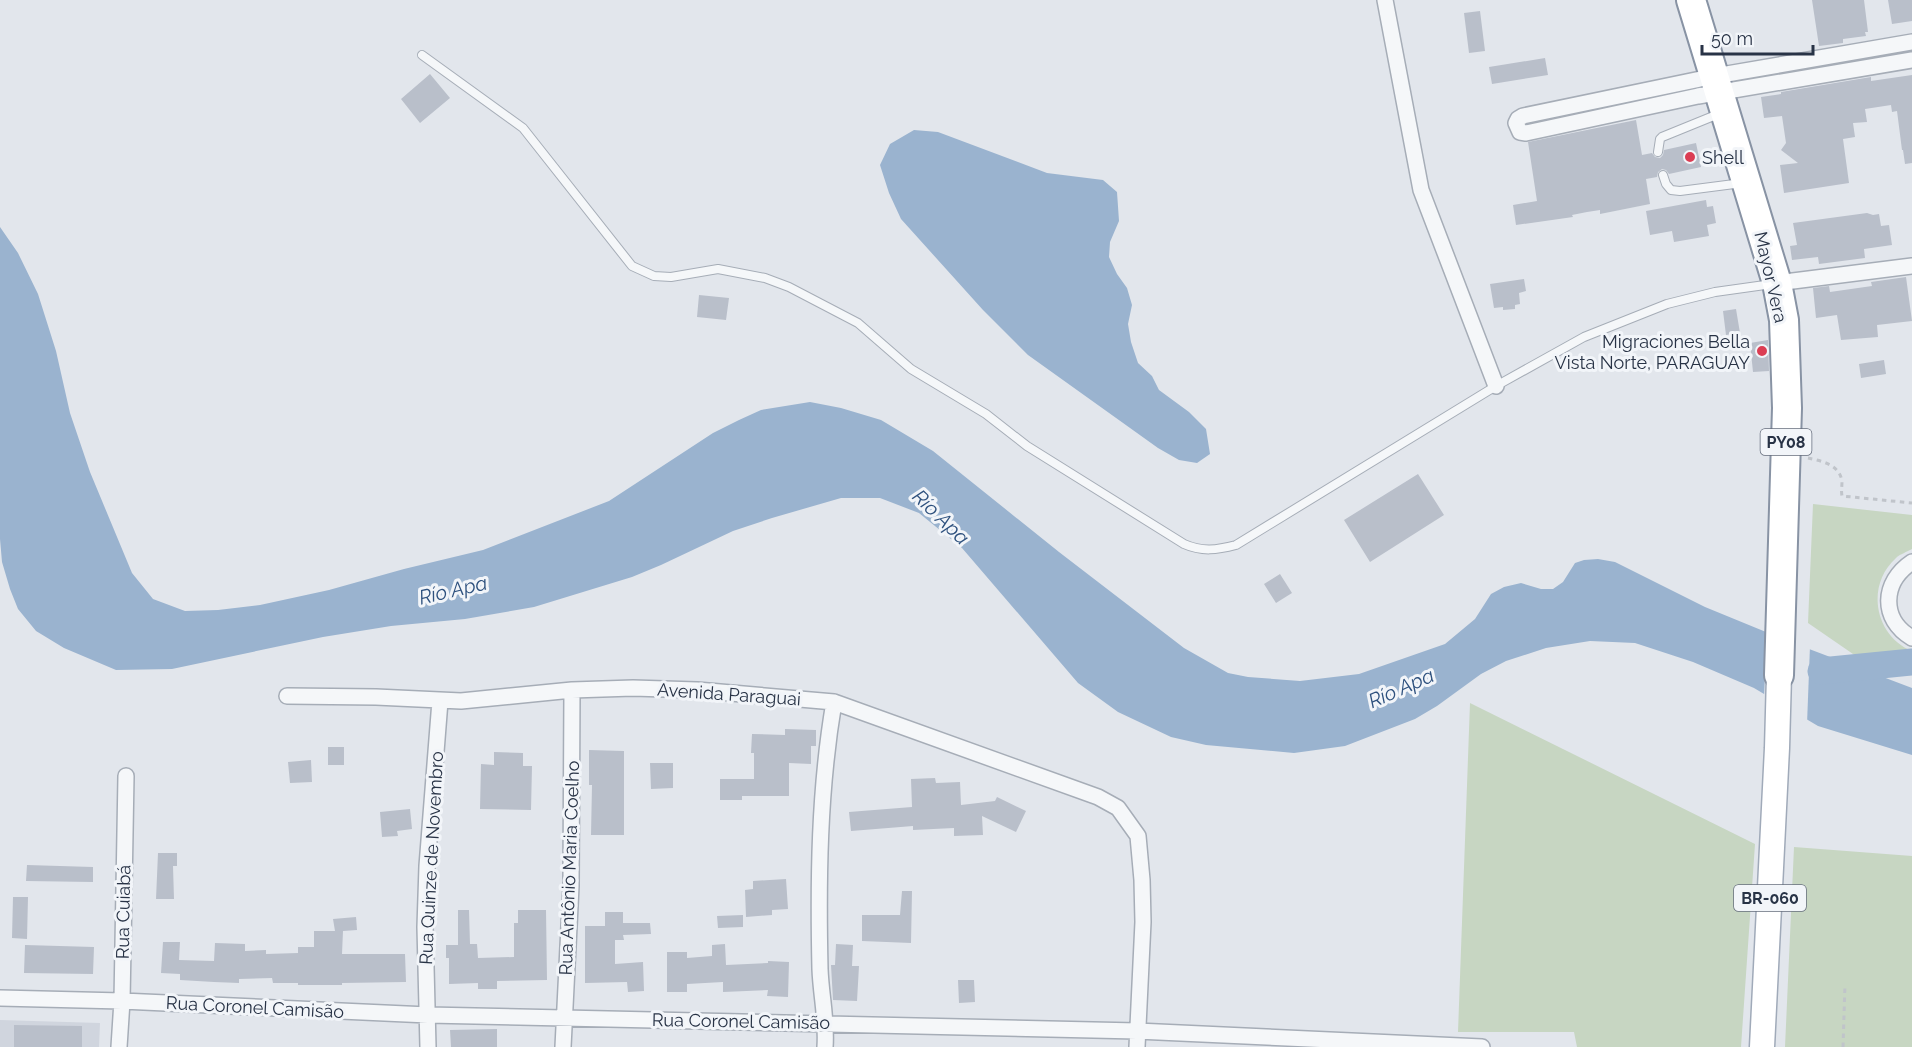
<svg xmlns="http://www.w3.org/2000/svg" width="1912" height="1047" viewBox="0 0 1912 1047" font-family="Raleway,sans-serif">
<rect width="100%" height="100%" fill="#e2e6ec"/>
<path fill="#d0d5de" d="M0 1020 100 1023 99 1047H0Z"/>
<path fill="#c7d6c2" d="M1912 47V54L1732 83V79Z
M1702 86 1703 88 1525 128 1523 122Z
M1813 504 1912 515V549C1907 552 1900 554 1896 558 1865 586 1875 636 1912 651V671L1871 653 1861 657 1853 654 1808 623Z
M1470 703 1755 844 1741 1047H1577L1574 1032H1458Z
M1794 847 1912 856V1047H1785Z"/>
<path fill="#9ab3cf" d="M914 130 938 132 1047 173 1103 180 1117 192 1119 221 1110 242 1109 257 1117 274 1127 288 1132 305 1128 324 1131 342 1138 363 1152 376 1159 390 1189 412 1206 429 1210 454 1197 463 1179 460 1158 448 1028 355 983 310 901 219 889 193 880 165 890 144Z
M0 227 18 253 38 294 56 351 70 413 90 472 132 573 153 599 185 611 218 610 260 605 329 590 404 569 483 550 609 501 713 433 739 420 761 410 810 402 841 408 881 420 933 451 1059 552 1184 648 1228 673 1248 677 1300 681 1359 674 1445 644 1475 619 1491 594 1504 587 1521 583 1541 589H1553L1563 582 1575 563 1584 560 1598 559 1615 562 1705 607 1788 641 1912 688V755L1818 726 1754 688 1693 662 1635 643 1590 641 1546 648 1506 661 1481 674 1437 706 1415 719 1345 746 1294 753 1206 745 1171 737 1118 712 1078 683 962 548 919 513 880 498H841L772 518 733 531 661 565 632 577 534 607 465 619 391 626 323 637 172 669 116 670 64 648 36 631 18 609 10 589 2 562 0 539Z"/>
<path fill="#e2e6ec" d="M1767 630 1810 646 1807 724 1764 698Z"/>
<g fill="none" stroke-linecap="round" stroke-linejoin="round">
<path stroke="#9ab3cf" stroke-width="27" d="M1821 671 1912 662"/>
</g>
<path fill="#b9bfca" d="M1812 0H1864L1868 32H1865L1866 36 1843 39V43L1819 46Z
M1888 0H1912V21L1892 24Z
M1480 11 1485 51 1469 53 1464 13Z
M1545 58 1548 75 1492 84 1489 67Z
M430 74 450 98 420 123 401 99Z
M1912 75V163L1905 164 1903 150H1902L1897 111 1892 112 1891 105 1865 109 1867 122 1853 123 1855 137 1843 139 1849 183 1784 193 1780 165 1798 163 1781 150 1786 143 1782 116 1764 118 1761 97 1781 94V92L1871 77V81Z
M1636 120 1642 155 1652 153 1655 157 1660 158 1663 155 1664 150 1696 143 1701 167 1669 174 1666 170 1662 169 1658 172 1657 177 1646 179 1650 204 1600 214V210L1587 212 1572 215 1573 217 1516 225 1513 205 1537 201 1528 142Z
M1706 200 1707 207 1713 206 1716 223 1707 225 1709 236 1674 242 1672 231 1650 235 1646 211Z
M1867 213 1873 215 1879 214 1881 226 1889 225 1892 245 1864 249 1865 258 1819 264 1818 257 1792 260 1790 246 1797 245 1793 223Z
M1906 277 1912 321 1877 325 1878 337 1841 340 1837 315 1816 318 1813 288 1829 286 1830 292 1872 286 1871 282Z
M1524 279 1526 291 1519 293 1520 304 1515 305V309L1503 310V307L1494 308 1490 284Z
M699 295 729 298 726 320 697 317Z
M1736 309 1740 333 1726 335 1723 311Z
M1768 340 1769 371 1753 372 1750 343Z
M1884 360 1886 374 1861 378 1859 364Z
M1418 474 1444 515 1370 562 1344 520Z
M1280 574 1292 593 1276 603 1264 584Z
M785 729 816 730V746H811V764L789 763V796H742V800H720V779H754V753H751L752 734 785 735Z
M328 747H344V765H328Z
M589 750 624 751V835H591L592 785H589Z
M494 752 523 753V766H532L531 810 480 809 481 764 494 765Z
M311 760 312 782 290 783 288 762Z
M650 763H673V788L651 789Z
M935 778 936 783 960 782 961 805 995 801 997 797 1026 811 1016 832 982 816 983 835 954 836V828L913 830V826L851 831 849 812 912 807 911 779Z
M410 809 412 829 397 831 398 836 382 837 380 812Z
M158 853H177V866H173L174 899H156Z
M27 865 93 867V882L26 881Z
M786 879 788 909 772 910V915L746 917 745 890 753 889V881Z
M902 891H912L911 943 862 941V915H900Z
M13 897H28L27 939 12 938Z
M458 910H469L470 944H477L478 958 514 957V923H518V910H546L547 980 497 981V989H478V983L449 984V958H446V945H458Z
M605 912H623V923H650L651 934 623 935 624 940H615V964L643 962 644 991 628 992 627 982 585 983V926H605Z
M743 915V927L718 928 717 916Z
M356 917 357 930 343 931 342 954H405L406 982 342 983V985H298V983H273L272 978 239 979V983L214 982 180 980V974L161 973 163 942H180L179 960 214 961 215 943 245 944V951L266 950V954L298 953V947H314V931H335L333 919Z
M725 944 726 965 768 963V961L789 962 788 997 767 996 768 990 723 992V982L687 984V992H667V952H687V958L712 956V945Z
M836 944 853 945 852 966H859L857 1001 833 1000 831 965H835Z
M25 945 94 947 93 974 24 973Z
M958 980H974L975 1002 959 1003Z
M14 1025 82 1026V1047H14Z
M497 1029V1047H451L450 1030Z"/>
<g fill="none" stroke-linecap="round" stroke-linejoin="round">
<defs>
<path id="lane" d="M422 55 523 128 632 266 654 276 671 277 718 269 765 278 789 287 858 323 911 369 986 414 1027 446 1184 544C1202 552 1217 550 1236 545L1496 386 1584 337 1667 304 1715 292 1772 284
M1658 152 1660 139 1662 137 1721 113
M1663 175 1666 184 1671 190 1680 191 1742 183"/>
<path id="street" d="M1385 0 1421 190 1496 386
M1912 42 1715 76 1523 116 1518 119 1516 123 1520 132 1526 133 1698 96 1912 60
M1777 283 1912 266
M1912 562C1882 582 1880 619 1912 638
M287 696 376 697 461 701 572 690 633 688 697 690 834 702 1098 797 1118 808 1138 836 1142 880 1143 922 1137 1047
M0 998 122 1001 428 1015 1137 1031 1482 1047
M119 1047 122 1001 126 776
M428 1047 425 927 427 866 440 701
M563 1047 571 886 572 690
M825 1047C827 1019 821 996 820 969 818 880 819 790 834 702"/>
<path id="primary" d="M1762 1047 1777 748 1779 675"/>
<path id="highway" d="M1691 0 1777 283 1784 320 1787 408 1779 675"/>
</defs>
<use href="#lane" stroke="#a6adb7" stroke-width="10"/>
<use href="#street" stroke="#a6adb7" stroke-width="18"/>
<use href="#primary" stroke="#a0aab9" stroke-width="27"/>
<use href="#highway" stroke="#8893a4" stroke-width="32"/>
<path stroke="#c0c4ca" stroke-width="3" stroke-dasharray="4.5 4.5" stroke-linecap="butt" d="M1808 458C1821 461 1839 464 1842 481 1842 487 1841 491 1842 496L1912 503
M1843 1047 1845 984"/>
<use href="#lane" stroke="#f5f7f9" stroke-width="8"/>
<use href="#street" stroke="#f5f7f9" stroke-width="15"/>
<use href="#primary" stroke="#fff" stroke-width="24"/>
<use href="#highway" stroke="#fff" stroke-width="28"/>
</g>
<g fill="#db3d53" stroke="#f2f5f9" stroke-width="2">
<circle cx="1690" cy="157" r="6"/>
<circle cx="1762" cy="351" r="6"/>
</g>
<g text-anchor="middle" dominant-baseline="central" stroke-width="6" stroke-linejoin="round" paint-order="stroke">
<g fill="#f2f5f9" stroke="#656d7c" stroke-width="1.5">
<rect x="1760.5" y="429" width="51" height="26" rx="4.5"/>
<rect x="1734" y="885" width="72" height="26" rx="4.5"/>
</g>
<g font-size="16" font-weight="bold" fill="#283346">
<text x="1786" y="442">PY08</text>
<text x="1770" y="898">BR-060</text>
</g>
<g font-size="18" fill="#283346" stroke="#f2f5f9" text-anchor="start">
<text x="1702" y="157">Shell</text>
<text x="1750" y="341" text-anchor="end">Migraciones Bella<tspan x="1750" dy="21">Vista Norte, PARAGUAY</tspan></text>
</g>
<g font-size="18" fill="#283346" stroke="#f2f5f9">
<text transform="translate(1771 277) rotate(77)">Mayor Vera</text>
<text transform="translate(729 694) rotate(4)">Avenida Paraguai</text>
<text transform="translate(431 858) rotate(-87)">Rua Quinze de Novembro</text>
<text transform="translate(569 868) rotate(-88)">Rua Antônio Maria Coelho</text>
<text transform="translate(123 912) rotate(-89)">Rua Cuiabá</text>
<text transform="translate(255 1007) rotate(3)">Rua Coronel Camisão</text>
<text transform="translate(741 1021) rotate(1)">Rua Coronel Camisão</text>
</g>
<g font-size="20" font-style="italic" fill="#2e517e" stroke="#f2f5f9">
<text transform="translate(941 517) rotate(44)">Río Apa</text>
<text transform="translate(453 590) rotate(-13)">Río Apa</text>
<text transform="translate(1401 688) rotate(-24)">Río Apa</text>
</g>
</g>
<path d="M1702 45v9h111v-9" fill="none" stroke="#283346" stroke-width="3"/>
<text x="1711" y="45" font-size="18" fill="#283346" stroke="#f2f5f9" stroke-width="4.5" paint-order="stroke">50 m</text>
</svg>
